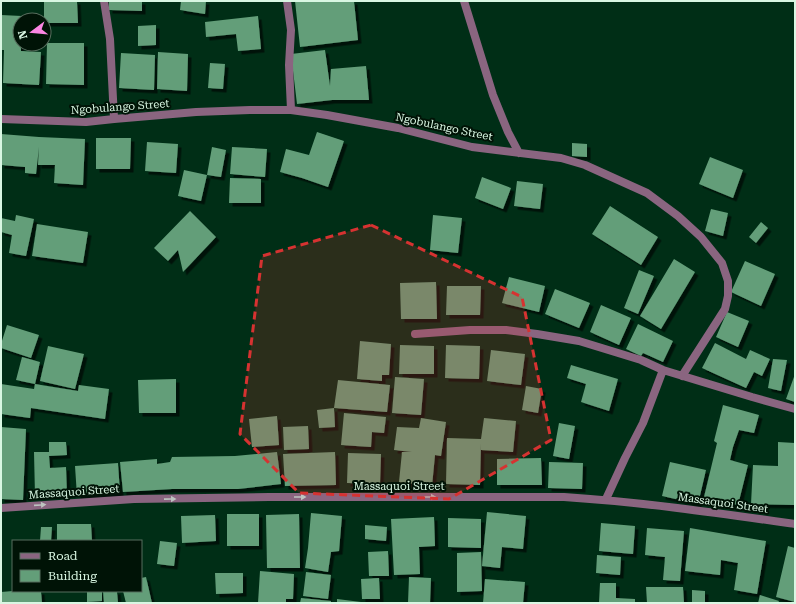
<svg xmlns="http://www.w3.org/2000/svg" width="796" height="604" viewBox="0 0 796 604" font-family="'Roboto Serif',serif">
<defs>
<filter id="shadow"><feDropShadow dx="3.5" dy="3.5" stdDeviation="0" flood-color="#0009"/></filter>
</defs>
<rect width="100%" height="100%" fill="#002e16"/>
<path fill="#639e79" filter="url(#shadow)" d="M44 1H77L78 23H44Z
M109 1H142V11L109 10Z
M181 1H206L205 14 180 10Z
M295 1H330V2L354 1 358 40 300 47Z
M1 15 22 16V20H20L21 51 41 52 39 85 3 83 4 50H1Z
M258 16 261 49 238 51 236 34 206 37 205 22Z
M156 25V45L138 46V26Z
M47 43H84V85L46 84Z
M325 50 330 86 331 69 366 66 369 100H332L297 104 291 54Z
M158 52 188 54 187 91 157 89Z
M121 53 155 55 154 90 119 88Z
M210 63 225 64 223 89 208 88Z
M317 132 344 141 328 187 302 178 280 172 286 149 309 155Z
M1 134 39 137 85 139 83 185 54 183 55 165H38L39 147 36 174 25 173V167L1 165Z
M96 138H131L130 169H96Z
M147 142 178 144 176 173 145 171Z
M572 143 587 144V157L572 156Z
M212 147 226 150 221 177 207 175Z
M232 147 267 149 265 177 230 174Z
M710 157 743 170 733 198 699 184Z
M184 170 207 175 201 201 178 196Z
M482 177 511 188 503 209 475 198Z
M230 178 261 179V203H229Z
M517 181 543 184 540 209 514 206Z
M610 206 658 237 641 265 592 234Z
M711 209 728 213 723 236 705 231Z
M190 211 216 237 183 272 178 250 168 261 154 248Z
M16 215 34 219 26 256 9 253 12 235 1 232V218L15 221Z
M433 215 462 218 458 253 430 250Z
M761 222 768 228 756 243 749 237Z
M37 224 88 232 83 263 32 256Z
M674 259 695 272 661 329 640 316Z
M745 261 775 274 761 306 731 292Z
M639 270 654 276 638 314 624 308Z
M509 277 545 286 539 312 502 303Z
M436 282 437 319H401L400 283Z
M447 286H481L480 315H446Z
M555 289 590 303 579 328 545 314Z
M601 305 631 318 619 345 590 332Z
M727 312 749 321 738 347 716 337Z
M638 324 673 341 663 362 643 353 641 356 626 349Z
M7 325 39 335 31 358 1 348V344Z
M360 341 391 344 389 375H382V381L357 379Z
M715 343 746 359 750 350 770 359 762 376 754 372 746 388 702 368Z
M400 345 434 346V374H399Z
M446 345 480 346 479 379 445 378Z
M48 346 84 354 75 389 40 381Z
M491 350 525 354 521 385 487 381Z
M22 357 40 362 35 384 16 380Z
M773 359 787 360 781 391 768 388Z
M571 365 618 379 609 411 581 402 586 384 567 378Z
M795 374V402L786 399Z
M395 377 424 379 421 415 392 413Z
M176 379V413H139L138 380Z
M338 380 390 385 387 412 334 408 335 427 319 428 317 410 334 408Z
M1 384 34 389 35 384 78 391 79 385 109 389 105 419 31 408 30 418 1 414Z
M526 386 542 389 538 413 522 410Z
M723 405 759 415 754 433 739 430 733 447 730 460 748 465 738 505 704 497 717 443 714 441Z
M344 413 386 417 384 433 372 432 371 447 341 445Z
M277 416 279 445 252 447 249 419Z
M421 418 446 422 441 456 435 455 432 486 399 482 402 452H412L394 450 397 427 419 428Z
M484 418 516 421 513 452 481 450V443L480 485 446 484 447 438 481 439Z
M559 423 575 426 569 459 553 456Z
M308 426 309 449 284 450 283 427Z
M1 427 26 429 23 500 1 499Z
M49 442H66L67 455 49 456 50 468 66 467 67 495 35 496 34 452H49Z
M778 442 795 443V505L751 504 753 465 778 466Z
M277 452 281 484 238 489H172L123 492 120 462 157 459V464L170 462 172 457 235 456Z
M335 452 336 485 285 486 283 454Z
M348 453 381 454 380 484 347 483Z
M541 458 542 485H497V459Z
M549 462 583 463 582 489 548 488Z
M670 462 706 470 698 504 662 496Z
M118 463 120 493 77 496 75 466Z
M487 512 526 516 523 549 502 547 500 568 482 566Z
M311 513 342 516 339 551 331 552 328 572 305 568 308 548Z
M227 514H259V546H227Z
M299 514 300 568H267L266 515Z
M215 515 216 541 182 543 181 516Z
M434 517 435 546 419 547 420 574 394 575 391 519Z
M448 518 481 519V548L448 547Z
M601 523 635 526 633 554 599 551Z
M57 524H91L92 541H57Z
M365 525 387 527 386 541 365 539Z
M41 527H52L51 541H40Z
M647 528 684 531 680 581 663 580 665 557 645 555Z
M690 528 766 541 757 594 734 590 738 563 721 560 720 575 685 571Z
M160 541 177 543 174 566 157 564Z
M788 546 795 548V602L776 597Z
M388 551 389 576H369L368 552Z
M481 552 482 591 457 592V553Z
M597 555 621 557 620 575 596 573Z
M260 571 294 574 293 599H286V603H258Z
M306 572 331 575 328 599 303 596Z
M215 573H243V593L216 594Z
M146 577 152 603H126L123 591H141V578Z
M409 577 431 578 430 603H408Z
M379 578 380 599H362L361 579Z
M485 579 525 582 523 603H483Z
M600 583H616V598L635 599V603H599Z
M646 587H683L684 603H647Z
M692 590 705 591V603H692Z
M13 591H41L42 603H2L1 592Z
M87 591H102V601L87 602Z
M103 591H117L118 603H104Z
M760 595 779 601 778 603H758Z
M301 598 331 601V603H300Z
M337 599 361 602V603H337Z"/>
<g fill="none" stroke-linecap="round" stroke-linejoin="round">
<path stroke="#8a6580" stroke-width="8" d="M104 1 110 39 114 119
M287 1 291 30 289 65 291 110
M464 1 493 95 508 132 519 153
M1 119 86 122 114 119 196 112 250 110H291L327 115 398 128 472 147 561 158 585 165 647 193 678 216 701 237 722 263 728 281V296L725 309 682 376
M415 334 470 330H506L537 334 579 341 641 360 663 370 752 397 795 409
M606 499 625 458 643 423 663 370
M1 508 134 499 269 497H564C642 502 718 513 795 524"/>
</g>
<defs><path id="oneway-solid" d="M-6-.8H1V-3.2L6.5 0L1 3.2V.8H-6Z"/></defs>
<g fill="#bdc4c0">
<use href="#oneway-solid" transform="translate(300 497)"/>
<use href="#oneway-solid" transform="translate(430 497)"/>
<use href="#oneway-solid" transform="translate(170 499) rotate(-1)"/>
<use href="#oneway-solid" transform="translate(40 505) rotate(-4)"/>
</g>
<path fill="#d63231" fill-opacity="0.2" stroke="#d63231" stroke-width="3" stroke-dasharray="8 5" stroke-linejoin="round" d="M371 225 522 297 551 440 449 499 299 493 240 434 262 256Z"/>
<g text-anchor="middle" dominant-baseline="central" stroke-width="4" stroke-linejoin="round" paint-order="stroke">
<g font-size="11" fill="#d9f7e3" stroke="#001306">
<text transform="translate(120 107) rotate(-4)">Ngobulango Street</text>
<text transform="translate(444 127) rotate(12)">Ngobulango Street</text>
<text x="399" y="486">Massaquoi Street</text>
<text transform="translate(74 492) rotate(-4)">Massaquoi Street</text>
<text transform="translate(723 503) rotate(8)">Massaquoi Street</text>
</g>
</g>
<rect width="796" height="604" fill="none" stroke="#d9f7e3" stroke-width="4"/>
<rect x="12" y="540" width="130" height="52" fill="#001306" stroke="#576e5e"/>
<rect x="20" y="553" width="20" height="6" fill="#8a6580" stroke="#576e5e"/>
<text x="48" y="560" font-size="12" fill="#d9f7e3">Road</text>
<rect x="20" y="570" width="20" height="12" fill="#639e79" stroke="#576e5e"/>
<text x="48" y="580" font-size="12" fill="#d9f7e3">Building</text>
<g transform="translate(32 32) rotate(254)"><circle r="19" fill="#001306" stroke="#576e5e"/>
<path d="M0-3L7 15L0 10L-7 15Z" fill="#fc86e3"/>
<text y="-6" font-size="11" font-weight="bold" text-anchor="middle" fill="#d9f7e3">N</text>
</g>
</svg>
